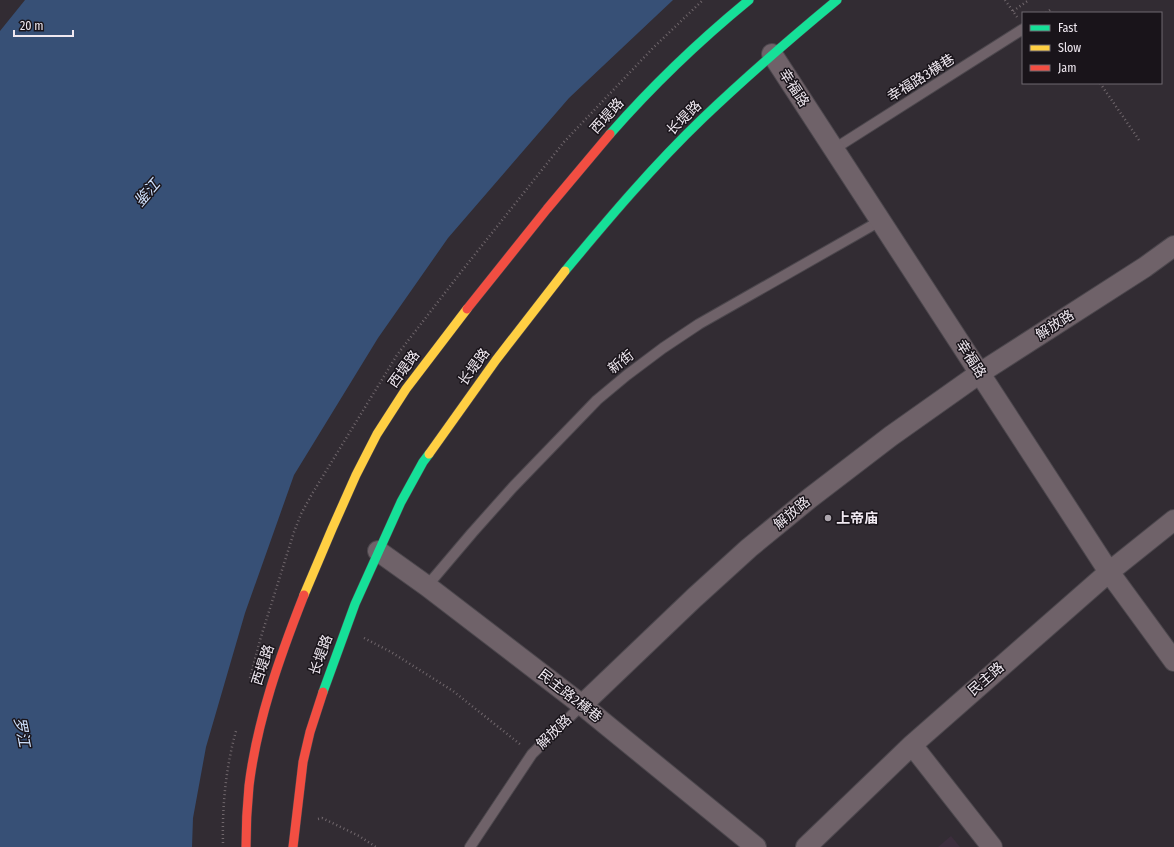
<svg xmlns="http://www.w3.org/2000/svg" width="1174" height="847" viewBox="0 0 1174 847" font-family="'Fira Sans Condensed','Noto Sans SC',sans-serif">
<rect width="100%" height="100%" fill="#322c33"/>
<path fill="#3c2e3d" d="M951 836 960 847H938Z"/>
<path fill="#375076" d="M25 0H673L569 98 448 238 378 338 294 475 245 613 206 747 193 818 192 847H0V31Z"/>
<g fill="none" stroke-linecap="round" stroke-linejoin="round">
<defs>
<path id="lane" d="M834 149 1023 29
M427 586 472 533 513 487 597 400 627 375 663 348 699 324 880 221
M470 847 532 754 582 705"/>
<path id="street" d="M772 54 1109 572 1174 661
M378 551 427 586 582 705 756 847
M582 705 694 598 749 548 810 498 891 436 980 373 1145 267 1174 246
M912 745 992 847
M806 847 912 745 1109 572 1174 520"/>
<path id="fast" d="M610 134C653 85 699 41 749 0
M565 271C609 218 653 166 703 118 746 77 791 38 837 0
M323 692 355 604 401 502 423 462 429 454"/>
<path id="slow" d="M429 454 496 360 565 271
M304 595 332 529 356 475 377 434 406 389 467 309"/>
<path id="jam" d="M467 309 547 209 610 134
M246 847C246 827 247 806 249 786 257 720 280 656 304 595
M293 847 303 762 310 732 323 692"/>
</defs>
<use href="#lane" stroke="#4c474d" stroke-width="12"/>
<use href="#street" stroke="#4c474d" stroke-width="22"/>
<use href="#fast" stroke="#4c474d" stroke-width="10"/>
<use href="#slow" stroke="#4c474d" stroke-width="10"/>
<use href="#jam" stroke="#4c474d" stroke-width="10"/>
<path stroke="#70676c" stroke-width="2.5" stroke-dasharray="1 3" stroke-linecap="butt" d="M1005 0 1017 17
M1013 11 1029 0
M1046 13 1050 10 1052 13
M1100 83 1139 140
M364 638 391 652 453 691 521 745
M250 678 260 640 294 532 301 514 312 494 397 355 461 272 564 142 653 48 703 0
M318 819 322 818 359 836 376 847
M223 843C222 806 226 767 236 731"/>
<use href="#lane" stroke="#6f6269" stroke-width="10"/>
<use href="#street" stroke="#6f6269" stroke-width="20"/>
<use href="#fast" stroke="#16e098" stroke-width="9"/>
<use href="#slow" stroke="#ffcf43" stroke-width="9"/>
<use href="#jam" stroke="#f24e42" stroke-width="9"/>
</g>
<circle fill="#ada6ae" stroke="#19141a" stroke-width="1.5" cx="828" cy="518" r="4"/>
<g text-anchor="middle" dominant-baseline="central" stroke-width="3" stroke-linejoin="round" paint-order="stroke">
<g font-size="14" fill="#efe8f0" stroke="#19141a">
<text transform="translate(921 78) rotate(-32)">幸福路3横巷</text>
<text transform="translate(794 88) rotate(57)">幸福路</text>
<text transform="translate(607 116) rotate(-48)">西堤路</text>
<text transform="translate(684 118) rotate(-45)">长堤路</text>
<text transform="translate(1055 325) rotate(-33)">解放路</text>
<text transform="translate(971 359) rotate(57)">幸福路</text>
<text transform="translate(621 362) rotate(-38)">新街</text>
<text transform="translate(474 367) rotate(-54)">长堤路</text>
<text transform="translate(404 369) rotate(-54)">西堤路</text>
<text transform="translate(792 513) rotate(-40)">解放路</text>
<text transform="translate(321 655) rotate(-70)">长堤路</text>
<text transform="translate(263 665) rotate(-72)">西堤路</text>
<text transform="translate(986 679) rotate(-41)">民主路</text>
<text transform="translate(570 696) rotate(38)">民主路2横巷</text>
<text transform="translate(554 732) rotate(-44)">解放路</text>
</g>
<g font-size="14" font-weight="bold" fill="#efe8f0" stroke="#19141a" text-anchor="start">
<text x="836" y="518">上帝庙</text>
</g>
<g font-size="15" font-style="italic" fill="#d0e2fe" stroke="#19141a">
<text transform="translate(147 193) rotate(-49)">鉴江</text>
<text transform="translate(22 732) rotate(79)">罗江</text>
</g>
</g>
<rect x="1022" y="12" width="140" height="72" fill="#19141a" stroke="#6f6970"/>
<rect x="1030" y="25" width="20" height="6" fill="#16e098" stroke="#6f6970"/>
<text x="1058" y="32" font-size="12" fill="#efe8f0">Fast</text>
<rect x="1030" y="45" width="20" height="6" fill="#ffcf43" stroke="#6f6970"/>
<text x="1058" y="52" font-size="12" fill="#efe8f0">Slow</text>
<rect x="1030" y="65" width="20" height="6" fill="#f24e42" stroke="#6f6970"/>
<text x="1058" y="72" font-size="12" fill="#efe8f0">Jam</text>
<path d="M14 30v6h59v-6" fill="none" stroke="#efe8f0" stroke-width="2"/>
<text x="20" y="30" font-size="12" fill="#efe8f0" stroke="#19141a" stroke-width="3" paint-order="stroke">20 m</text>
</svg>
